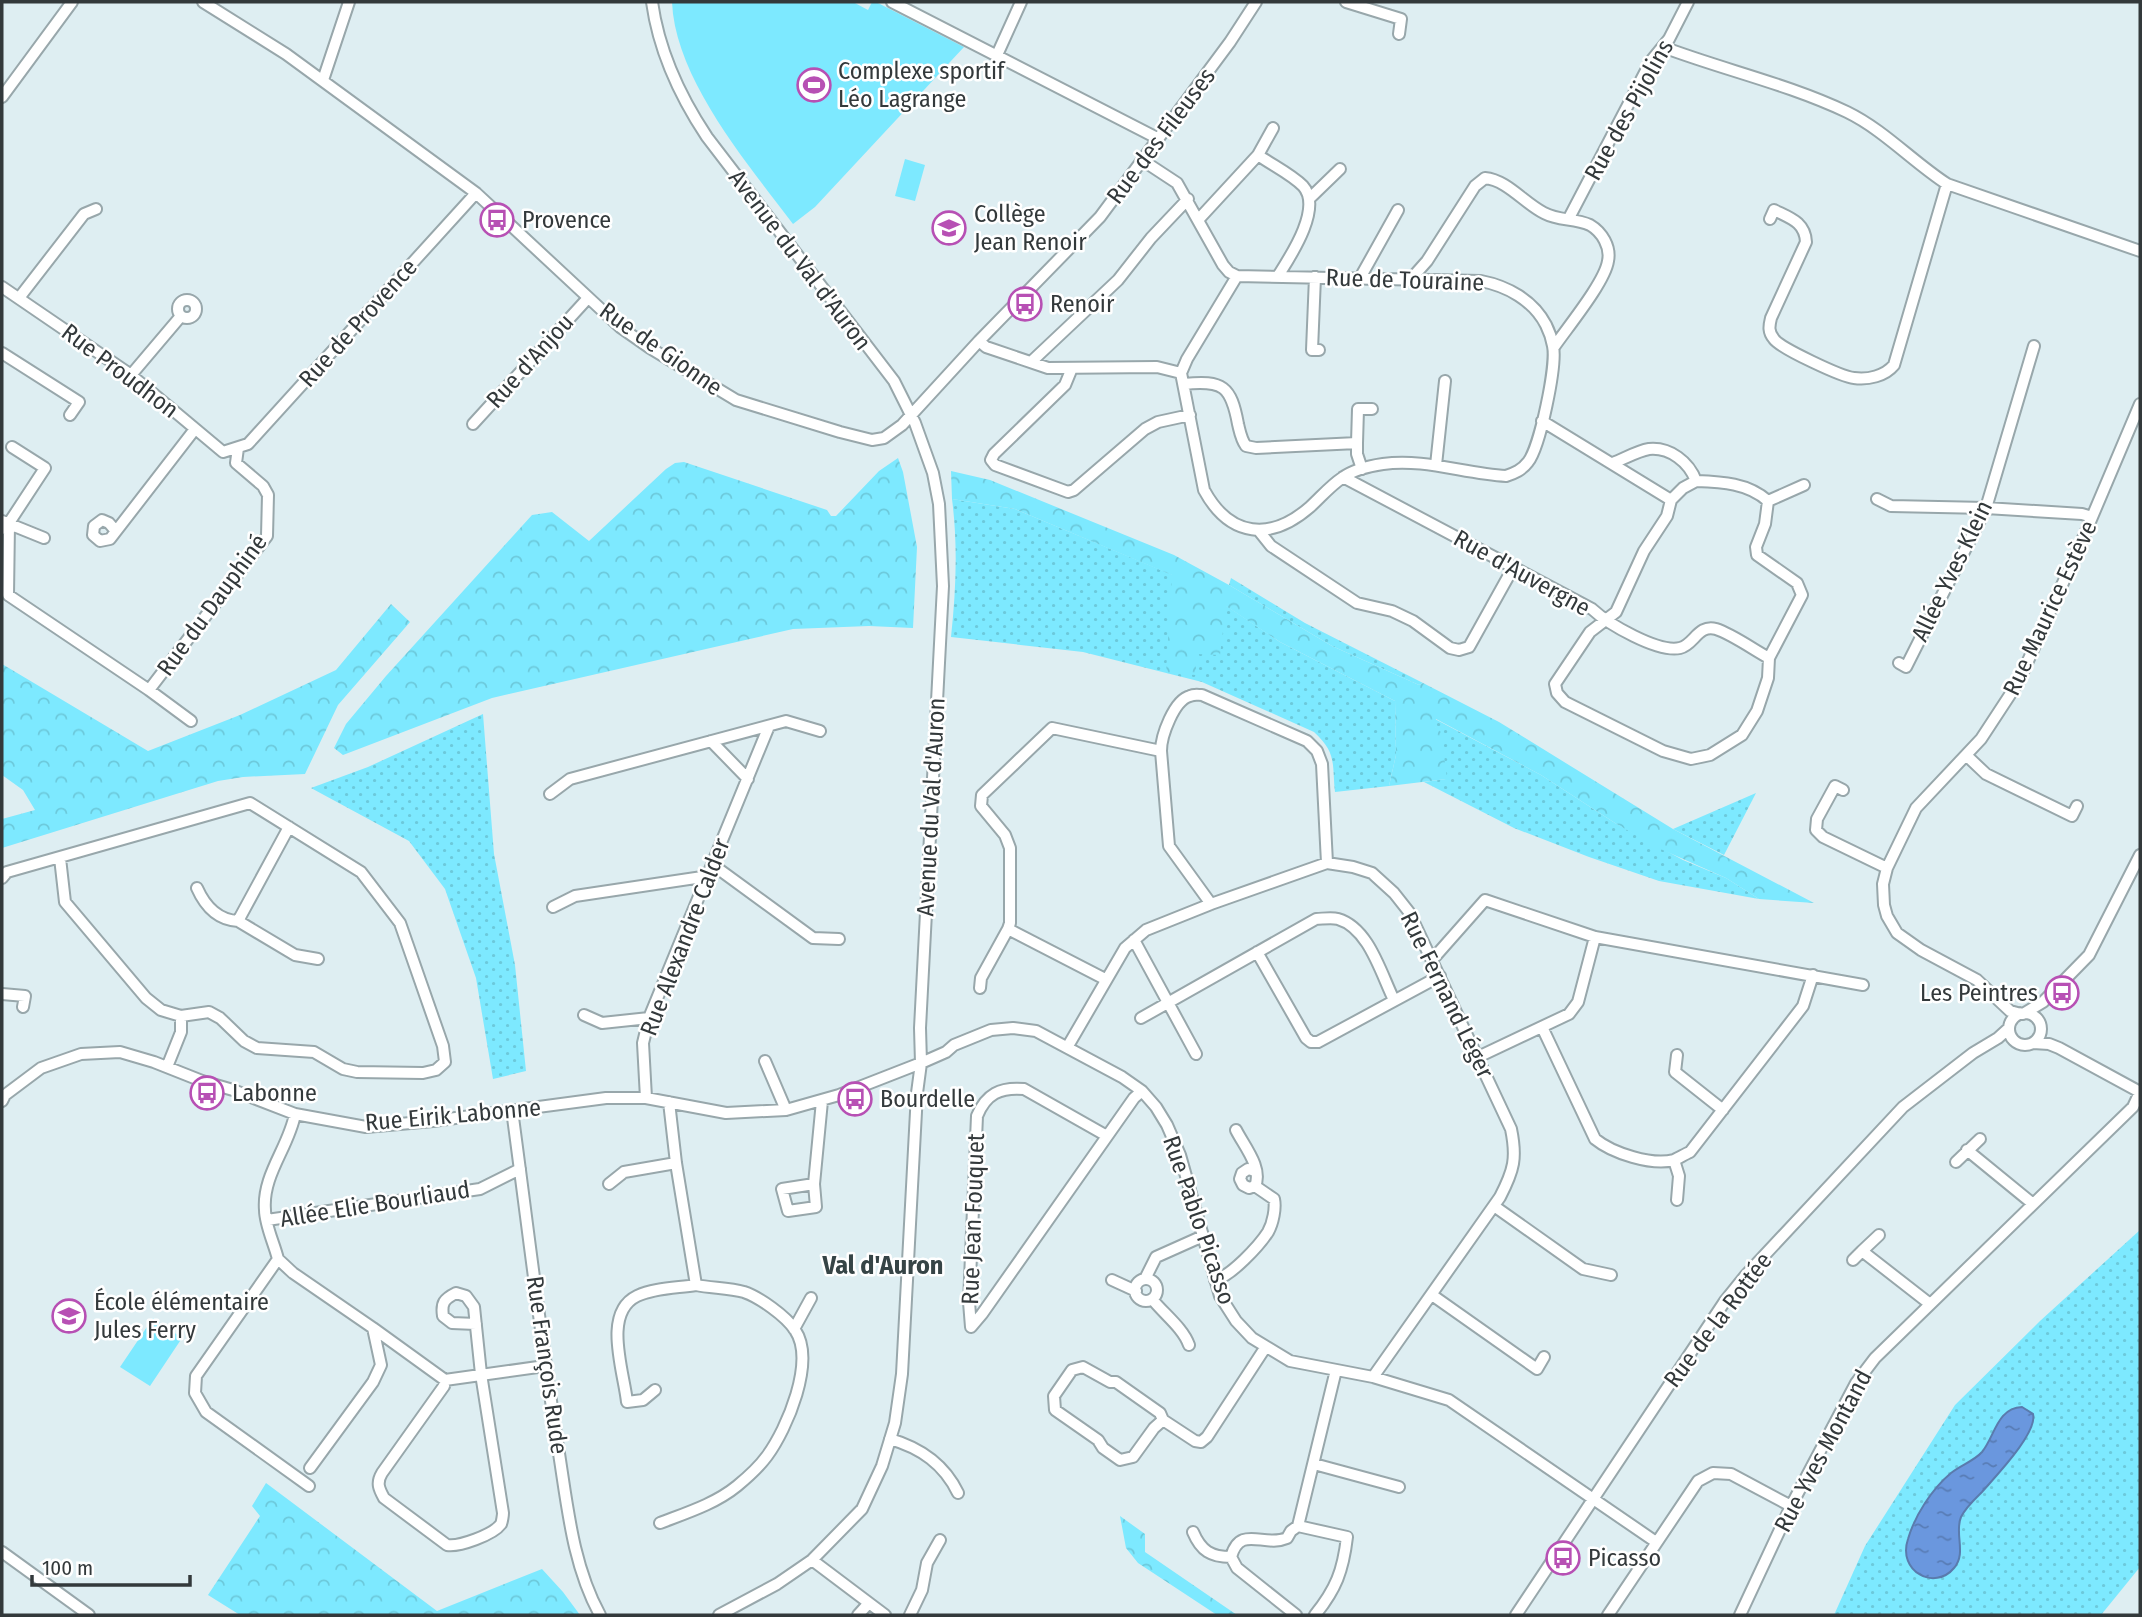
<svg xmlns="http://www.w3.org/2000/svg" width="2142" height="1617" viewBox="0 0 2142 1617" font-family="'Fira Sans Condensed',sans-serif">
<defs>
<pattern id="grass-dots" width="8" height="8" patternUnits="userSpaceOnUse" patternTransform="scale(1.75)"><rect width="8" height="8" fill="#7de9ff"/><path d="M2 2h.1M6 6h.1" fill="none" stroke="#6cc9db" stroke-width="1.8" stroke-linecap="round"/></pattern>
<pattern id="forest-crowns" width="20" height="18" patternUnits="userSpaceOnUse" patternTransform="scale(1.75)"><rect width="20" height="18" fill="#7de9ff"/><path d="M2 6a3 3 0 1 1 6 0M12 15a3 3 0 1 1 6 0" fill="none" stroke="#6cc9db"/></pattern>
<pattern id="water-ripples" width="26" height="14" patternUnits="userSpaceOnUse" patternTransform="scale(1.75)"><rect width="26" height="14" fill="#6a97de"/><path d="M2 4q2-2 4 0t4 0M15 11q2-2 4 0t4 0" fill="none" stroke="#587cb5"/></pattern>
</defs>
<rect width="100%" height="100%" fill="#deeef2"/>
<path fill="url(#grass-dots)" d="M952 499 1015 509 1173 575 1196 674V654L1225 605 1280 642 1395 701 1396 755 1389 786 1335 792C1332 764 1337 753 1314 732L1202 682 1083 652 951 637C956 590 958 546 952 499Z
M1231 578 1305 623 1423 683 1419 685 1332 646 1229 585Z
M483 714 494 854 515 965 526 1071 493 1079 476 978 445 889 409 841 311 788 368 767Z
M1435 719 1541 775 1615 823 1683 860 1726 878 1759 899 1659 881 1589 857 1514 828 1424 782 1446 779 1435 727Z
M1756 793 1724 855 1673 829Z
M2140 1230V1567L2101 1615H1834L1865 1546 1955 1405 2040 1321Z"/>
<path fill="url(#forest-crowns)" d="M898 458 903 472 917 547 913 628 869 626 793 629 492 698 343 755 334 748 346 724 386 676 532 515 552 512 589 541 666 469 675 463 684 462 827 510 831 516H836L879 471Z
M951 471 990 480 1174 555 1229 585 1332 646 1419 685 1423 683 1499 722 1673 829 1814 903 1759 899 1726 878 1656 847 1615 823 1541 775 1436 719 1435 727 1441 732 1447 779 1389 786 1396 755 1395 701 1280 642 1226 606 1220 655 1196 654V675L1166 673 1172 575 1015 509 952 499Z
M391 604 410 622 338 705 305 774 243 777 218 781 2 848V819L35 810 23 790 2 775V664L148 751 240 715 336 670Z
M266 1483 437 1611 542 1569 563 1592 580 1615H240L208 1595 260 1516 252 1506Z
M1120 1516 1145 1534V1552L1237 1615H1217L1138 1563 1126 1548Z"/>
<path fill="#7de9ff" d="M672 2H853L868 10 872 2H876L964 47 815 207 793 224C748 164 675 79 672 2Z
M905 159 925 165 915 201 895 196Z
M153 1318 182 1338 150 1386 120 1367Z"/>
<path fill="url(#water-ripples)" stroke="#5a7bad" stroke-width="2" d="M2022 1407 2033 1414C2038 1433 1994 1478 1982 1492 1975 1499 1966 1507 1961 1517 1954 1533 1967 1553 1954 1568 1935 1591 1897 1572 1908 1539 1915 1515 1932 1489 1951 1473 1961 1465 1974 1461 1982 1452 1995 1436 1997 1408 2022 1407Z"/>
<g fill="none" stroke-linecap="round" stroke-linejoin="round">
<defs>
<path id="minor" d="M203 2 286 54 476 193 620 327 650 348 736 400 840 432 872 440 884 438 902 425 979 341 1100 217 1230 42 1256 2
M652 2C659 52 679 95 707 137L894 381 915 423 933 473 939 504 943 586 920 1028 921 1063 917 1093 902 1374 895 1423 882 1466 862 1509 812 1560 777 1584 719 1615
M892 2 1157 138
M1346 2 1401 19 1399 34
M1663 47C1724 70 1788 84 1847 112 1884 130 1913 162 1947 184L2140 251
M997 55 1021 2
M323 80 349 2
M2 97 72 2
M1258 155 1273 128
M1309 199 1340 169
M1569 218 1651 61 1669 39 1688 2
M1770 219 1774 210C1790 218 1805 222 1806 242L1771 318C1769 326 1768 332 1774 339 1780 348 1842 377 1854 378 1868 380 1885 376 1894 365L1947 184
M1198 220 1258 155C1272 165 1291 174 1303 186 1323 208 1290 257 1278 276
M1315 277 1312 350H1319
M1360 278 1398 210
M1411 279 1427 261 1475 186 1485 178C1507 180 1524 203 1544 213 1559 221 1574 218 1590 225 1602 232 1611 247 1608 261 1605 282 1567 328 1554 347
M2 287 131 375 223 452 248 444 476 193
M19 298 84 214 96 209
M178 309a9 9 0 1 1 18 0a9 9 0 1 1-18 0Z
M979 341 986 347 1048 368 1157 367 1181 373 1204 490C1230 538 1271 541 1310 507 1321 497 1330 486 1342 478 1353 470 1369 466 1383 464 1424 458 1465 474 1506 476 1515 473 1522 470 1528 462 1540 447 1557 365 1553 346 1552 340 1549 331 1546 325 1533 300 1507 286 1481 281L1237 276 1229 272 1223 265 1177 183 1142 160
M2 353 79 402 70 415
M1031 362 1118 280 1151 238 1188 199
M1072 368 1065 385 994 454 991 460 995 465 1068 492 1074 490 1145 429 1158 422 1190 415
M1181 373 1187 359 1237 276
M131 375 181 316
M1184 384C1223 380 1231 386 1238 424 1240 432 1241 439 1246 446L1256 448 1357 443V454L1362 469
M1542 421 1671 500
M473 424 588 298
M1357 443 1358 409H1372
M1613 463C1624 459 1637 451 1649 449 1670 447 1689 462 1696 481 1722 482 1748 483 1768 501L1765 524 1756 547 1757 555 1797 583 1802 595 1769 658 1768 678 1757 711 1742 735 1710 755 1691 759 1663 751 1565 702 1557 693 1555 684 1590 632 1616 612 1644 551 1667 516 1671 500 1683 488 1696 481
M1436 465 1445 381
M1343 477 1592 609C1608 624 1658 653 1680 648 1694 645 1698 624 1716 629 1732 634 1754 650 1769 658
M1877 499 1891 506 1986 508 2082 514 2092 517
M1768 501 1804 485
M2 521 44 538
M9 524 8 595 149 690 267 536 268 495 263 486 236 463 238 448
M5 529 45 468 12 447
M115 530 109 523 102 520 94 526 93 535 100 541 110 539 195 429
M1259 531 1271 546 1357 603 1392 611 1413 621 1450 648 1459 650 1469 647 1513 568
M1899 663 1906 667 1986 508 2034 346
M149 690 191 721
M711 741 748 779
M1161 751 1169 846 1211 904
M1967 756 1986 774 2072 816 2077 806
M1843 790 1835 786 1817 819 1816 830 1823 837 1887 868
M550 794 570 779 786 721 820 731
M713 865 813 938 839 939
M2 878 7 872 250 803 361 872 400 923 443 1046 445 1062 436 1070 423 1073 357 1072 343 1069 314 1052 257 1048 244 1041 220 1018 209 1012 181 1016 161 1010 146 998 65 902 60 858
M197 888C205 906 218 920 238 921L295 955 318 959
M553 907 575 896 709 876
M238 921 289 827
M1134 940 1196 1054
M1257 952 1306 1038 1311 1042H1318L1440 976
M1432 960 1485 900 1595 937 1863 985
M1105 979 1008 929 1010 923V848L1005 835 981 806 982 795 1052 728 1161 751C1161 736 1174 700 1190 696 1194 694 1198 695 1202 695L1307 741 1317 751 1322 764 1327 863
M980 988 981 978 1008 929
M2 994 25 996 23 1007
M2009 1029a16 16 0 1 1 32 0a16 16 0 1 1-32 0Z
M2021 1014 2010 1011 1977 980 1921 950 1897 933 1887 916 1884 905 1883 884 1887 868 1916 808 1981 739 2019 681 2084 536 2140 404
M2023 1014 2043 1002 2089 955 2140 855
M584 1015 602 1023 649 1018
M1141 1018 1316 919C1322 919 1331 917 1338 919 1369 928 1381 974 1394 1000
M1542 1027 1595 1139C1612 1153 1652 1166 1674 1160 1679 1158 1685 1154 1690 1152L1803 1006 1813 975
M1068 1046 1125 948 1146 930 1211 904 1327 863 1353 867 1372 873 1394 893 1409 912 1511 1129C1517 1158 1514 1170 1500 1197L1373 1377
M1677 1055 1675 1072 1723 1110
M1478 1057 1569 1014 1578 1002 1595 937
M765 1061 786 1110
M167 1067 181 1032V1016
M646 1098 643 1043 649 1018 769 726
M2 1101 5 1095 41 1068 81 1054 120 1052 154 1062 202 1081 233 1090 295 1114 366 1127 433 1121 606 1098H646L726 1113 786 1110 839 1095 921 1063 946 1052 954 1045 991 1030 1013 1028 1036 1031 1122 1077 1142 1091 1156 1107 1167 1125 1180 1155 1220 1296 1236 1321 1252 1338 1290 1361 1373 1377 1449 1400 1656 1542
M512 1110C527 1221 540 1331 557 1441 567 1500 571 1562 600 1615
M1236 1130C1244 1146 1263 1168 1255 1186L1249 1188 1243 1185 1240 1179 1242 1173 1248 1169 1255 1171
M1107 1136 1024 1089C1000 1087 986 1094 977 1116L969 1302 971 1327 982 1314 1134 1098 1142 1091
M1967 1150 2033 1204
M1674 1160 1679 1176 1677 1200
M1956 1162 1980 1139
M609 1184 624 1172 676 1163
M814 1184 816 1207 788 1211 782 1189 814 1184 822 1101
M1494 1206 1583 1269 1611 1275
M267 1220 480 1189 520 1169
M1862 1251 1879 1235
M278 1259C274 1243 265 1225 265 1210 262 1175 289 1147 295 1114
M1853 1260 1862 1251 1930 1304
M1135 1290a11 11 0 1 1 22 0a11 11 0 1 1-22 0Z
M1145 1279 1156 1257 1203 1236
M1112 1280 1136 1291
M1215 1280C1231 1276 1259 1246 1268 1232 1273 1223 1276 1208 1274 1199L1255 1186
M1432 1295 1537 1369 1544 1357
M1152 1299C1164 1314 1183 1328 1189 1345
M794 1329 811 1298
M445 1380 444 1386 382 1473C376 1483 379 1489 384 1498L447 1545C459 1547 493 1535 501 1524 502 1522 503 1515 503 1513L481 1374 474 1307 466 1296 456 1293C444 1299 441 1303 443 1316L452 1323 476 1324
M655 1390 643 1400 627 1402C624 1372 602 1313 637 1296 654 1288 677 1288 696 1285
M1163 1420 1154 1428 1133 1457 1120 1460 1103 1448 1098 1440 1055 1410 1054 1396 1072 1370 1083 1367 1110 1382H1116L1160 1413 1163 1420 1195 1441 1201 1442 1207 1437 1265 1348
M890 1439C921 1448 944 1464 958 1493
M1314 1464 1399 1487
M310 1468 373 1382 381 1365 373 1328 445 1380 545 1366
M309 1486 206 1412 195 1393 196 1376 278 1259 293 1273 373 1328
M660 1523C686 1513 715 1504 737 1486 748 1477 759 1467 767 1456 787 1429 816 1361 795 1330 786 1316 759 1297 744 1292 729 1288 711 1288 696 1285L676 1163 669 1102
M1298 1526 1347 1537C1343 1571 1336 1589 1315 1615
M1193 1532C1201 1551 1211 1557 1231 1557
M2 1552 89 1615
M812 1560 885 1615
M858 1615 868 1604
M910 1615 922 1590 927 1563 940 1540
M1296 1615 1237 1568 1231 1557C1240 1524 1264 1548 1287 1538L1291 1531 1298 1526 1336 1370
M1516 1615 1725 1301 1746 1275 1903 1107 1973 1053 1998 1038 2009 1028
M1608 1615 1698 1481 1713 1473 1731 1474 1791 1506
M1740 1615 1791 1506 1856 1383 1875 1358 2133 1107 2140 1092 2059 1048 2049 1044 2033 1043"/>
</defs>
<use href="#minor" stroke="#98a7ab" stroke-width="14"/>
<use href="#minor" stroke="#fff" stroke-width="10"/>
</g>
<defs>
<symbol id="stadium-ring" viewBox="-11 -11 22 22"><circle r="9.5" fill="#fff" stroke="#b750b4" stroke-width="1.5"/><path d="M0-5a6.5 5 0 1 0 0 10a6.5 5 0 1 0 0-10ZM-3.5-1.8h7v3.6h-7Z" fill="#b750b4"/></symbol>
<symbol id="bus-ring" viewBox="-11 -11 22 22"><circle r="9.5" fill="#fff" stroke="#b750b4" stroke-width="1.5"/><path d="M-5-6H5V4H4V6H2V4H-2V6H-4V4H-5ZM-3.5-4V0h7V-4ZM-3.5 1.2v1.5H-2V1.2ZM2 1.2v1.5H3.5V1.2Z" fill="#b750b4"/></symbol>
<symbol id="school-ring" viewBox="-11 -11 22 22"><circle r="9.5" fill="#fff" stroke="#b750b4" stroke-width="1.5"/><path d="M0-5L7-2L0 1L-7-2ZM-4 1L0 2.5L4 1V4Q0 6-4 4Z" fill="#b750b4"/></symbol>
</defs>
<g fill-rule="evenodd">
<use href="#stadium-ring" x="795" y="66" width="38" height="38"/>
<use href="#bus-ring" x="478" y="201" width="38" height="38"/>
<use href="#school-ring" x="930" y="209" width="38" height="38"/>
<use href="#bus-ring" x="1006" y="285" width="38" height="38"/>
<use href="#bus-ring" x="2043" y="974" width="38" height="38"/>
<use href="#bus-ring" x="188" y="1074" width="38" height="38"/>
<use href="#bus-ring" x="836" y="1080" width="38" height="38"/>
<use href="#school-ring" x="50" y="1297" width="38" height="38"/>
<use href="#bus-ring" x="1544" y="1539" width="38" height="38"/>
</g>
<g text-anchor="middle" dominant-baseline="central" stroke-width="5" stroke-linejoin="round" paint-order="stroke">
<g font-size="24" fill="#33393b" stroke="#fff" text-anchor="start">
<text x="838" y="71">Complexe sportif<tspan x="838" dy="28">Léo Lagrange</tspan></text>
<text x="974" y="214">Collège<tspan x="974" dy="28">Jean Renoir</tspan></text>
<text x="522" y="220">Provence</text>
<text x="1050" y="304">Renoir</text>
<text x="2038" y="993" text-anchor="end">Les Peintres</text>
<text x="232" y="1093">Labonne</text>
<text x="880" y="1099">Bourdelle</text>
<text x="94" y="1302">École élémentaire<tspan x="94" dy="28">Jules Ferry</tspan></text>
<text x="1588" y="1558">Picasso</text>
</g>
<g font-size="24" fill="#33393b" stroke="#fff">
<text transform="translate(1629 110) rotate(-61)">Rue des Pijolins</text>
<text transform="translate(1161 136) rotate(-53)">Rue des Fileuses</text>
<text transform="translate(800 260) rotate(53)">Avenue du Val d'Auron</text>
<text transform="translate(1405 280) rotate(2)">Rue de Touraine</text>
<text transform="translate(358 323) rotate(-48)">Rue de Provence</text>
<text transform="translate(661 349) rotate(35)">Rue de Gionne</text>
<text transform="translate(530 361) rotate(-48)">Rue d'Anjou</text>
<text transform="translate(120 371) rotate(37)">Rue Proudhon</text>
<text transform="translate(1952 571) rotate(-64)">Allée Yves Klein</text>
<text transform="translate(1522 573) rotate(29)">Rue d'Auvergne</text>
<text transform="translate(212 605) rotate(-54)">Rue du Dauphiné</text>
<text transform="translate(2050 608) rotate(-65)">Rue Maurice Estève</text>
<text transform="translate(931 807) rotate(-87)">Avenue du Val d'Auron</text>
<text transform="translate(685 937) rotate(-69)">Rue Alexandre Calder</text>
<text transform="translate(1447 995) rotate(64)">Rue Fernand Léger</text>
<text transform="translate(453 1115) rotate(-5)">Rue Eirik Labonne</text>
<text transform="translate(375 1204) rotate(-9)">Allée Elie Bourliaud</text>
<text transform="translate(973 1219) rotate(-88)">Rue Jean Fouquet</text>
<text transform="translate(1199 1220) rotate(71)">Rue Pablo Picasso</text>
<text transform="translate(1718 1320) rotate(-53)">Rue de la Rottée</text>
<text transform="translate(547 1365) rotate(82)">Rue François Rude</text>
<text transform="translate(1823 1451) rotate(-62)">Rue Yves Montand</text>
</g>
<g font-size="26" font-weight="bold" fill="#364446" stroke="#fff">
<text x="883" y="1265">Val d'Auron</text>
</g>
</g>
<rect width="2142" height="1617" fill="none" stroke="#33393b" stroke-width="7"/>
<path d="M32 1575v10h158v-10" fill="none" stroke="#33393b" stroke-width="3.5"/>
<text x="42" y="1575" font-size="21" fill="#33393b" stroke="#ffffff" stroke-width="5" paint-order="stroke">100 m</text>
</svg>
